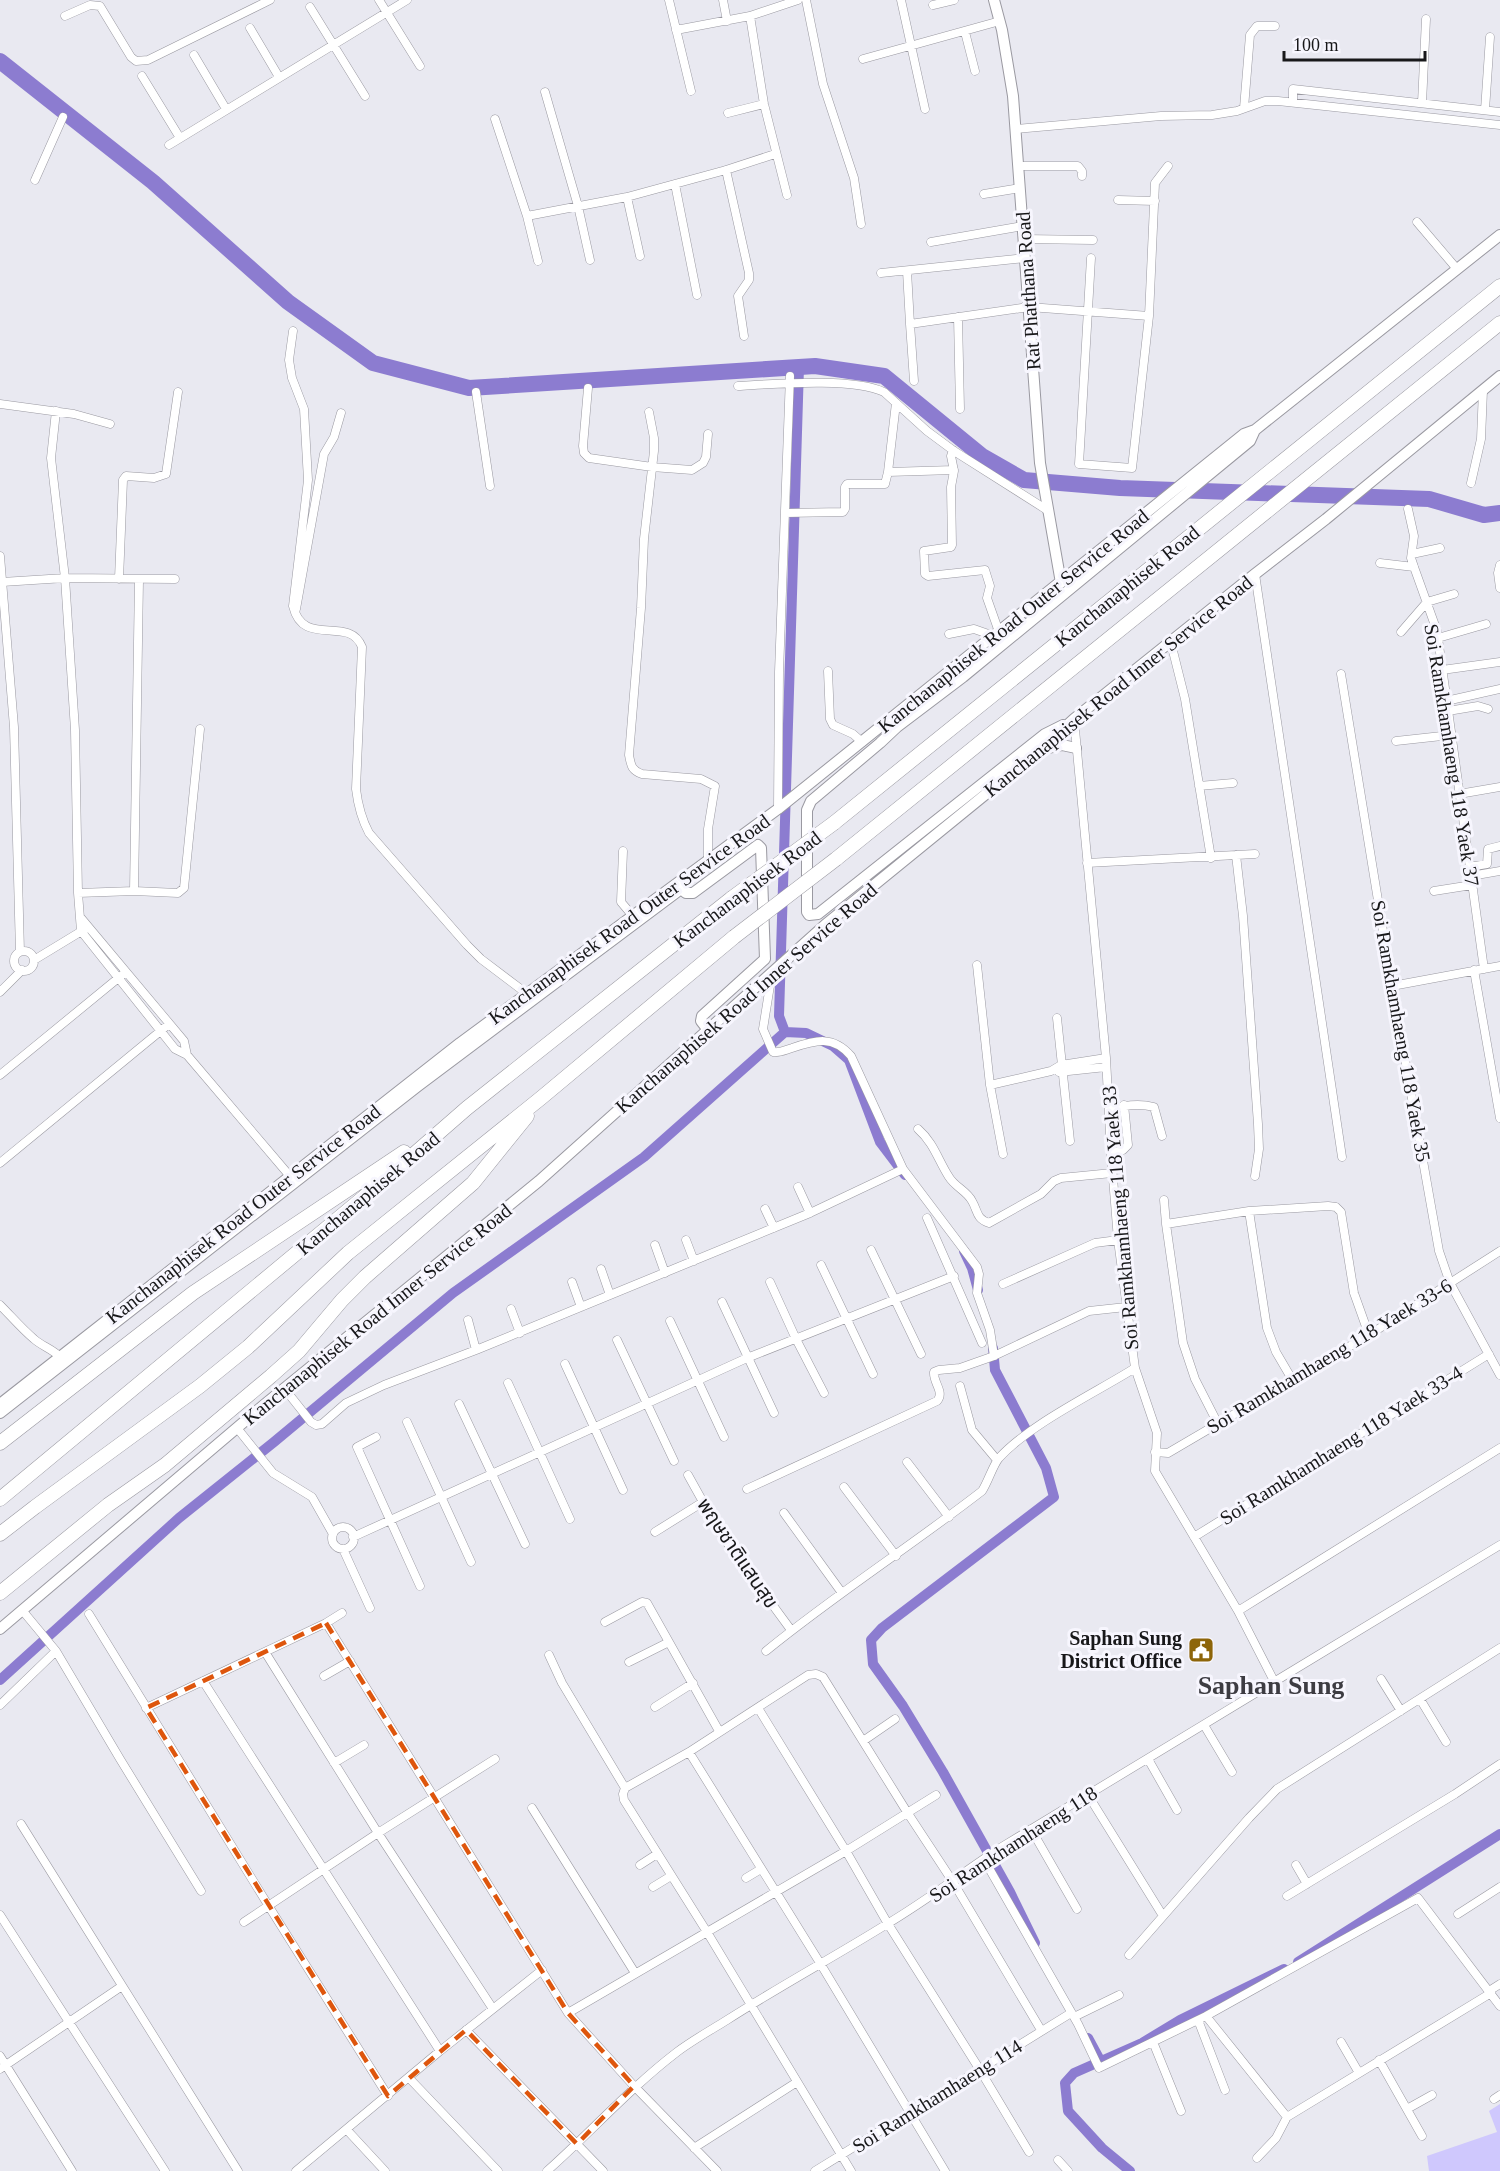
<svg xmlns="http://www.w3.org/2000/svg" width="1500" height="2171" viewBox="0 0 1500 2171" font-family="'Times New Roman','Noto Sans Thai',serif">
<rect width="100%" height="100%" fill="#e9e9f1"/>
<path fill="#cfc8fd" d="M1500 2104V2171H1429L1427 2156 1497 2132 1489 2111Z"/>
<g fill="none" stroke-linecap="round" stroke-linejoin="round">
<path stroke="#8c7cd0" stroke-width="10" d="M799 367 779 1016 785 1032 806 1033 833 1046 849 1060 880 1142 905 1175
M964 1251 972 1268 978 1290
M993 1348 995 1370 1046 1468 1054 1497 882 1628 871 1640 873 1664 903 1706 943 1772 1010 1892 1035 1943
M0 1680 179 1518 274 1442 453 1293 644 1157 785 1032
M1298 1962 1500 1834
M1088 2038 1101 2062
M1130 2171 1102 2148 1068 2111 1065 2083 1074 2073 1142 2043 1180 2020 1284 1969"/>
<path stroke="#8c7cd0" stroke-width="16" d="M0 61 153 182 288 302 373 363 469 388 815 366 884 376 982 456 1024 480 1120 488 1429 499 1484 515 1500 513"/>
<defs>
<path id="street" d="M379 0 420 66
M669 0 691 91
M723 0 727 21
M806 0 823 84 854 178 861 224
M901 0 925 109
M933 5 954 0
M310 7 365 96
M65 16 90 5 100 6 131 57 136 61 148 60 270 0
M750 16 764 104 787 195
M250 28 279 77
M676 30 750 16 798 0
M965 32 975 71
M194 55 226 109
M863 59 1000 21
M142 76 180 138
M545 92 578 206 590 260
M1293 102V89L1500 112
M1422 103 1426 19
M1244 108 1250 35 1257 26H1275
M1485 110 1490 37
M728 113 764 104
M495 119 527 216 538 261
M1015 129 1161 116 1212 115 1237 111 1265 101H1278L1500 125
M169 145 407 0
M1018 166H1078L1082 171V176
M726 170 749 273V280L738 296 744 336
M35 180 63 117
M675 184 697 295
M984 194 1020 188
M627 197 640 256
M1118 200 1155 201
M527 216 627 197 726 170 775 154
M1417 222 1457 269
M1024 239 1093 240
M931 242 1023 226
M1091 258 1079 464 1132 468 1149 316 1155 183 1168 166
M907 271 910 324
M881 273 1025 258
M958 317 960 409
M293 331 289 360 292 378 304 409 308 480 293 606C303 649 349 614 362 647L356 789C358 806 361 818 369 833L467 945 481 959 526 993
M914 381 910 324 1029 307 1149 316
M738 386C774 384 853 377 884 392L927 431 954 451 1047 510
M588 388 583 446 584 453 589 458 652 467 692 470 703 463 706 457 708 434
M476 392 490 486
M0 404 74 414 110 424
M56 411 51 458 65 578 75 730 78 893 81 931 175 1049 187 1055 289 1175
M649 412 654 438V451L644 539 641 608 629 755C631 765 631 770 642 774L701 779 715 786 708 829V860
M953 450 951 456 954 471 951 487 952 545 951 547 924 551 925 574 928 576 985 570 990 586 987 598 999 632
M888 472 954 470
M1471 483 1481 439 1483 390
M1408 509 1414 536 1411 558 1414 567 1437 631 1484 969
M785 513 843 512 845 509V487L847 484H885L888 472 896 403
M1412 554 1440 548
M0 556 14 727 20 952
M1380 563 1414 567
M1500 565 1498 573 1500 588
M1255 574 1342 1157
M119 579 123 480 126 476 154 478 166 474 178 392
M2 582 65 578 175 579
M296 609 324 454 334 437 341 413
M1401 632 1427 602 1454 594
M949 634 974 629 994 636
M1438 638 1486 624
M1171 643 1185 699 1211 858
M1442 670 1500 662
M828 671 830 719 833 725 853 734 862 742
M1341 674 1392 986 1439 1251 1450 1283 1500 1375
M1446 701 1500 689
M1448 711 1478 706 1488 709
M1074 719 1106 1058 1111 1153 1118 1240 1135 1368 1157 1433 1155 1471 1238 1611 1275 1683
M1396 741 1451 735
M1199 786 1233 783
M1459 794 1500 787
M778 809 779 672 790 376
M623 851 621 902 632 915
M1236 855 1243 916 1258 1124 1259 1149 1255 1176
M1087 863 1255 854
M1469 867 1487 864 1488 849 1500 846
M1471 876 1500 871
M134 891 139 580
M1434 891 1472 885
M78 893 134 891 178 893 184 888 200 729
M81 918 184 1041 187 1055
M14 961a10 10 0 1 1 20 0a10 10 0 1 1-20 0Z
M34 960 85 929
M977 965 990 1085 1003 1154
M1474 970 1500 1118
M772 973 763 1029 773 1052C780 1053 785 1050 792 1048 816 1040 833 1035 851 1056L903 1169 977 1267 979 1274 977 1293 990 1330 994 1356
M1392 986 1500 966
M0 992 22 970
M1057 1018 1070 1141
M1059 1072 1106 1067
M0 1075 122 975
M990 1085 1051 1071 1061 1065 1106 1058
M1109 1110C1124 1105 1139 1103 1154 1107L1162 1136
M918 1129C934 1143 938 1160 949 1177 955 1187 967 1191 972 1201 978 1211 976 1219 989 1223L1041 1194 1054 1181 1061 1178 1112 1173
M1111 1153 1123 1150 1128 1145 1124 1105
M0 1163 169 1024
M798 1187 810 1213
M1164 1200 1166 1224 1183 1343 1195 1379 1218 1424
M765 1209 774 1228
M1249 1211 1267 1328 1276 1352 1293 1381
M927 1218 982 1343
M1166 1224 1249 1211 1328 1206 1336 1207 1341 1212 1354 1293 1369 1335
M686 1240 694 1261
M655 1245 665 1273
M871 1250 921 1354
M821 1265 873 1374
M601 1269 610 1295
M572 1282 581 1307
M770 1282 796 1339 824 1393
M1003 1284 1095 1243 1118 1240
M722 1302 774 1413
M0 1305C11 1316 22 1329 34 1339 43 1347 53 1349 61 1358
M511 1309 520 1333
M468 1320 476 1350
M670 1321 724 1437
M617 1340 674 1461
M565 1364 623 1490
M508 1383 570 1519
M960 1386 972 1430 997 1460
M284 1388 311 1422 316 1425 322 1424 346 1403 384 1385 476 1350 810 1213 903 1169
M459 1404 525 1544
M407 1422 471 1562
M237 1428 273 1473 312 1497 333 1534
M376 1437 357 1447 420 1586
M1155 1452 1168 1453 1369 1335 1500 1251
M907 1462 949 1517
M688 1475 722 1536 791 1630
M844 1487 896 1556
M747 1489 937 1401C945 1392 933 1383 934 1372L939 1370 960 1368 994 1356 1089 1311 1126 1307
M784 1513 842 1593
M332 1538a11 11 0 1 1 22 0a11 11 0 1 1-22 0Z
M655 1532 703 1502
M353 1537 747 1358 954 1276
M1194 1537 1489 1354
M343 1549 370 1608
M22 1610 56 1651 120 1759 201 1891
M1238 1611 1500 1448
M89 1614 268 1905 388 2096
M605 1622 642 1602 647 1603 719 1731
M326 1623 568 2013 634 2086 717 2171
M766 1651C836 1594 911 1546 982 1491 988 1482 993 1465 999 1458 1030 1424 1095 1393 1135 1368
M265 1652 378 1833 493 2009
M549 1655 562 1683 625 1788
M629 1662 669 1642
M324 1676 350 1661
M1381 1679 1401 1711
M203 1681 440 2051
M1420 1699 1446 1742
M0 1705 56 1651
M655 1707 693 1683
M146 1708 326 1623 342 1613
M758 1708 846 1851 888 1924 980 2070 1029 2152
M1204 1725 1232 1772
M863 1741 895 1719
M689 1752 820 1963 945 2171
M1148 1759 1177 1810
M334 1763 364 1745
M1088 1795 1163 1916
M532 1808 635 1973
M21 1824 238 2171
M1031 1829 1077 1909
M640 1865 657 1854
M1296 1865 1307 1884
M990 1870 1078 2024 1099 2068 1206 2016 1418 1898 1500 2006
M746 1878 761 1869
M653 1887 671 1876
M1287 1896 1455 1794 1500 1764
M1458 1914 1500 1887
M0 1915 165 2171
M244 1922 378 1833 495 1759
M1129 1955 1249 1818 1277 1789 1500 1648
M1489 1991 1500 1984
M568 2013 846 1851 936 1795
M1206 2016 1287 2117 1276 2138 1257 2158
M1074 2017 1119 1995
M1198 2020 1225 2090
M466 2030 603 2171
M1153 2042 1181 2111
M1341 2042 1359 2073
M0 2056 72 2171
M1379 2060 1422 2136
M0 2069 122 1986
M409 2078 498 2171
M1494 2099 1500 2095
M1407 2109 1432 2095
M1287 2117 1491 1993
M347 2130 385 2171
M694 2148 797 2082
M1058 2160 1068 2171
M296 2171 440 2051 542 1970
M547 2171C591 2132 630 2088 677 2052 693 2040 711 2030 727 2020 780 1986 834 1957 887 1924 926 1901 962 1873 1000 1848L1500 1545
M815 2171 1071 2013
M851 2171 707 1932 624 1800 623 1794 625 1788 689 1752 808 1675 816 1674 823 1677 907 1812 953 1882 1041 2030"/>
<path id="secondary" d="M994 0 1002 30 1013 96 1040 463 1061 583
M1063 725 1045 734 818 914 809 915 807 912V810L811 801 880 743 897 727 963 677 1250 441 1255 430
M1044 749 1062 745 1076 748
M0 1404 460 1043 778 809 1244 434 1255 430 1500 235
M0 1413 418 1086 681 889 686 893H693L758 845 761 848 765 959 702 1016 701 1021 708 1030
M0 1629 265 1404 539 1181 825 925 1040 750 1074 719 1255 574 1326 519 1500 376"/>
<path id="highway" d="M834 823 1500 286
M836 859 1500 323
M0 1443 193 1293 404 1152
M0 1499 381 1183 467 1108 732 898
M0 1534 35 1507 200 1386 248 1347 348 1253 541 1098 734 937
M0 1593 108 1505 165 1465 271 1376 299 1351 342 1300 365 1277 473 1183 527 1116"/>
</defs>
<use href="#street" stroke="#9a99a1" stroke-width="9"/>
<use href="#secondary" stroke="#9a99a1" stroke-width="12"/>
<use href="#highway" stroke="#9a99a1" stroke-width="15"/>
<use href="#street" stroke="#fff" stroke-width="8"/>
<use href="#secondary" stroke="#fff" stroke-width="10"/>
<use href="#highway" stroke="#fff" stroke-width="14"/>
<defs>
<path id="highway-bridge" d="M732 898 834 823
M734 937 836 859"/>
</defs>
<use href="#highway-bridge" stroke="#9a99a1" stroke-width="15" stroke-linecap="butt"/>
<use href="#highway-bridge" stroke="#fff" stroke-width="14"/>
</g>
<path fill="none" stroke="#de560d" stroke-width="4.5" stroke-dasharray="12 8" stroke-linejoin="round" d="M326 1623 568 2013 634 2086 577 2144 466 2030 388 2096 146 1708Z"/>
<defs>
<symbol id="civic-square" viewBox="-11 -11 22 22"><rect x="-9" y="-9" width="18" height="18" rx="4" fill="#8d6509" stroke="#f7f6fe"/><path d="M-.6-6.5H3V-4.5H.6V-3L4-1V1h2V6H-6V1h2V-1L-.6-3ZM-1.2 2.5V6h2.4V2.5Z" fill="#fff"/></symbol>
</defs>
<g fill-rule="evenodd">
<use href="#civic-square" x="1186" y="1635" width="30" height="30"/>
</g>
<g text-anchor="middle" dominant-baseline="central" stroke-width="6" stroke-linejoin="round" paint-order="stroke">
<g font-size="20" fill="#18181a" stroke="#f7f6fe">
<text transform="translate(1028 291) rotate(-94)">Rat Phatthana Road</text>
<text transform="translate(1127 586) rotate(-39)">Kanchanaphisek Road</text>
<text transform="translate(1013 621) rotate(-39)">Kanchanaphisek Road Outer Service Road</text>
<text transform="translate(1118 686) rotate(-39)">Kanchanaphisek Road Inner Service Road</text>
<text transform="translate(1452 755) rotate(81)">Soi Ramkhamhaeng 118 Yaek 37</text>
<text transform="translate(747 889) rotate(-37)">Kanchanaphisek Road</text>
<text transform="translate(629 919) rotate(-36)">Kanchanaphisek Road Outer Service Road</text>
<text transform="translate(746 998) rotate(-41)">Kanchanaphisek Road Inner Service Road</text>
<text transform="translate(1401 1031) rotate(80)">Soi Ramkhamhaeng 118 Yaek 35</text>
<text transform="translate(368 1193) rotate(-40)">Kanchanaphisek Road</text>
<text transform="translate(243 1214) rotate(-38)">Kanchanaphisek Road Outer Service Road</text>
<text transform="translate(1120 1218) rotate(-95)">Soi Ramkhamhaeng 118 Yaek 33</text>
<text transform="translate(377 1314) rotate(-39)">Kanchanaphisek Road Inner Service Road</text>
<text transform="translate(1329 1356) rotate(-31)">Soi Ramkhamhaeng 118 Yaek 33-6</text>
<text transform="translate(1341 1445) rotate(-32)">Soi Ramkhamhaeng 118 Yaek 33-4</text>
<text transform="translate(738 1553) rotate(56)">พฤษชาติแสนสุข</text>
<text transform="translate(1013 1844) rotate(-33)">Soi Ramkhamhaeng 118</text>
<text transform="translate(937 2096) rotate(-32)">Soi Ramkhamhaeng 114</text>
</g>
<g font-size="20" font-weight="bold" fill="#18181a" stroke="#f7f6fe" text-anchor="end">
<text x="1182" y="1638">Saphan Sung<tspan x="1182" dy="23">District Office</tspan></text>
</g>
<g font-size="26" font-weight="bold" fill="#3d3c42" stroke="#f7f6fe">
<text x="1271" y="1685">Saphan Sung</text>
</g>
</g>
<path d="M1284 51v9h141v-9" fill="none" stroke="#18181a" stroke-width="3"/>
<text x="1293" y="51" font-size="18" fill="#18181a" stroke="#f7f6fe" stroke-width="4.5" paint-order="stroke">100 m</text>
</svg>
